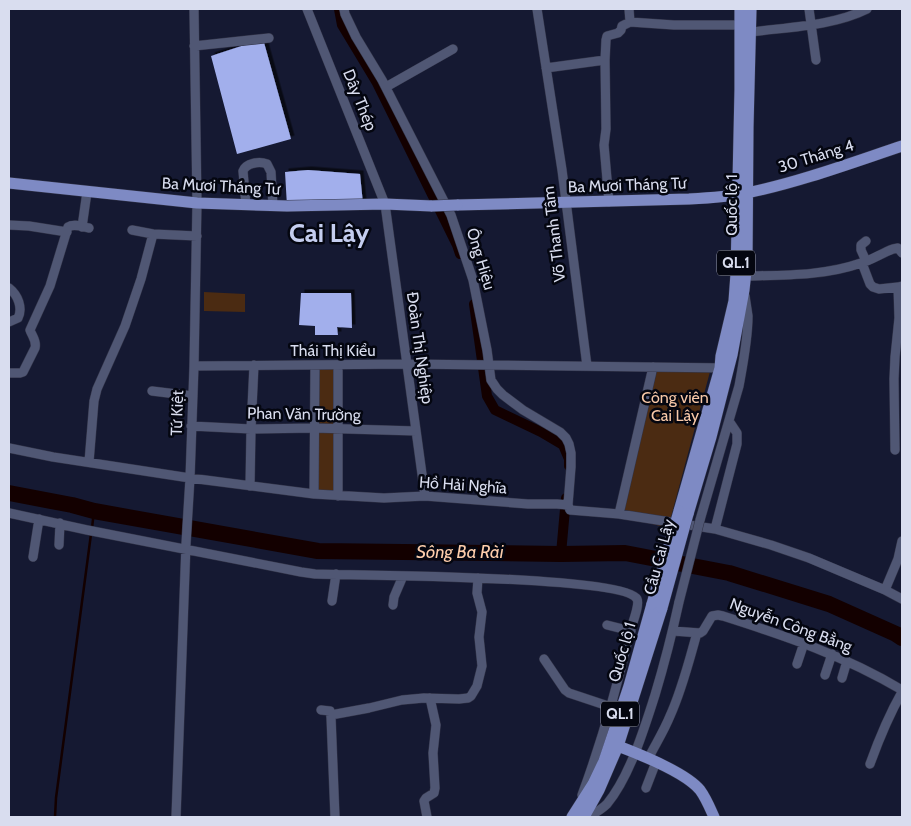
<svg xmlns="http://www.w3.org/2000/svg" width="911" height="826" viewBox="0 0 911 826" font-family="Cabin,sans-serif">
<defs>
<filter id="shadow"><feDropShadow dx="3.5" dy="-3.5" stdDeviation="0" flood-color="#0009"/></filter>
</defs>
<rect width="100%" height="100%" fill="#151932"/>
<path fill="#4b2b12" d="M204 292 245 294V312L204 311Z
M315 365H338V496L314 494Z
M658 367 711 368 668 528 620 516Z"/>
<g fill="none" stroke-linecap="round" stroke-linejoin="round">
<path stroke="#130000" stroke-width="2.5" d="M92 528 94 511
M55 817 56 798 91 534"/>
<path stroke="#130000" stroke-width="10" d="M339 9 342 25 377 83 457 245 460 254
M474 304 487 396 495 410 541 432 563 445 569 459V466
M561 554 566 498"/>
<path stroke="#130000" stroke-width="16" d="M9 493 72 505 94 511 318 551 561 554 625 553 729 573 829 604 896 634 902 638"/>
</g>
<path fill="#a2afec" filter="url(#shadow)" d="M263 39 291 139 237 154 211 56Z
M308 170 360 174 363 204 287 206 285 172Z
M301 293H351L352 328 337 327 338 335H315V326L299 325Z"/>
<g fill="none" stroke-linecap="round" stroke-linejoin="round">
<defs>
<path id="minor" d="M307 9 385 204 425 496
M344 9 345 14 356 37 382 80 451 215 473 280 487 350 491 380 497 389 503 395 523 410 560 432 566 438 569 444 571 453V467L568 505
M537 9 562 170 587 366
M629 9 630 22 674 25H740
M809 9 816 60
M751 32C789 27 833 26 867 9
M194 46 269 38
M605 60 606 129 604 145 609 202
M546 68 605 60 606 40 607 36 618 33 621 30 622 26 630 22
M386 87 453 49
M246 205 243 171C246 163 259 161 267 164L271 172 273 206
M9 225 29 226 67 232
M82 227 87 192
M132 230 153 234 197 236
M866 241 861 245V250L866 261
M862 263 870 284 873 287 879 289 898 287
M746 276C784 275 824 276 861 263 872 260 882 253 893 249L898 248 902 253
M9 288C18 295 23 308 18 318L9 322
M338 365V496
M194 366 407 364 726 368
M9 373H20L23 372 35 348C37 341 32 336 30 330L50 286 68 227C74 223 83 227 89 228
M152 391 193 396
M191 426 251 429 314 428 416 431
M9 448 53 457 190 478 314 494 384 498 425 496 528 504H557L568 505 570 510 619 514 715 529 771 545 809 558 885 590 902 599
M895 450 894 379 895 357 899 318 898 287 902 286
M89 462 94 401 97 389 125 326 141 279 153 234
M250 486 251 429 254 365
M314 494 315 365
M9 513 87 530 301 572 315 574C355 575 624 576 637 599 640 605 632 624 630 632 617 687 602 741 582 795
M619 514 653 367
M700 520 739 386C743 364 748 339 748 316 747 309 746 303 745 296
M715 529 737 444V433L729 421
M59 545 60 523
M33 557 39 519
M885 590 898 559 902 541
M332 601 336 574
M393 605 394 597 403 576
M607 625 631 631
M673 631 700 633 703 631 712 616 718 615 723 616C786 636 845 656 902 690
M544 659 565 690 569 693 611 707
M797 664 804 643
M825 675 832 654
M842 678 847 661
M321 710 330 711 331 717 335 817
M331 715 369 708 402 700 424 698 459 699 468 698 471 696 477 686 482 666 479 637 482 612 477 593 478 578
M648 759C655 745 664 731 670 716 682 690 689 661 697 633
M870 764C879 739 889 715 902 692
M646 788 656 762
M176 817 186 544 190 478 194 366 197 203 194 9
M427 817 424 801 426 798 434 793 435 788 433 753 436 725 430 698
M588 817C595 813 601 810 607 804 630 776 644 729 655 695 664 665 672 634 679 602"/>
<path id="major" d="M9 183 197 203 287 206 385 204 432 206
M457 205 689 199C709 198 728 197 747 193 800 182 851 163 902 146
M679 511 720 368 721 356 734 301 736 274 740 89V9
M688 514 711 437 732 355 744 290 747 262 748 127 751 9
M618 746C639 754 686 773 700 790 706 798 710 808 714 817
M572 817 593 784 604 761 629 686 652 604
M584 817 599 790 618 746 662 608"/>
</defs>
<use href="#minor" stroke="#323448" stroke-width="10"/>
<use href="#major" stroke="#323448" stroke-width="12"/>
<use href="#minor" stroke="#505774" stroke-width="9"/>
<use href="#major" stroke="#7e8ac4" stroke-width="11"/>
<defs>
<path id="minor-bridge" d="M679 602 700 520"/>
<path id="major-bridge" d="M432 206 457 205
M652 604 679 511
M662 608 688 514"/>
</defs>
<use href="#minor-bridge" stroke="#323448" stroke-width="10" stroke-linecap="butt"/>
<use href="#major-bridge" stroke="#323448" stroke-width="12" stroke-linecap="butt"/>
<use href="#minor-bridge" stroke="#505774" stroke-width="9"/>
<use href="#major-bridge" stroke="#7e8ac4" stroke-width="11"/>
</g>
<g text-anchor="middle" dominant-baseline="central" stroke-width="5" stroke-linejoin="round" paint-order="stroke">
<g fill="#040610" stroke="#999cac" stroke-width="1">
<rect x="717" y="250.5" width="38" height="25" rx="4"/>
<rect x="601" y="701.5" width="38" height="25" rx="4"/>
</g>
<g font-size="15" font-weight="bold" fill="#d9ddef">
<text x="736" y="263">QL.1</text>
<text x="620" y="714">QL.1</text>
</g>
<g font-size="16" fill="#d9ddef" stroke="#040610">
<text transform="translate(360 100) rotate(68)">Dây Thép</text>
<text transform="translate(816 156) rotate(-17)">30 Tháng 4</text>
<text transform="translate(627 185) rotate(-2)">Ba Mươi Tháng Tư</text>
<text transform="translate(221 186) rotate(3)">Ba Mươi Tháng Tư</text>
<text transform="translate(731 205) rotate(-90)">Quốc lộ 1</text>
<text transform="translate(554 234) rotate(-97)">Võ Thanh Tâm</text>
<text transform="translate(481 259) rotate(73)">Ông Hiệu</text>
<text transform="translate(420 348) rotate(82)">Đoàn Thị Nghiệp</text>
<text x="333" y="350">Thái Thị Kiểu</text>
<text transform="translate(177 413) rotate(-88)">Tứ Kiệt</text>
<text transform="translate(304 414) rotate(1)">Phan Văn Trường</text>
<text transform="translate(463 485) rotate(4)">Hồ Hải Nghĩa</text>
<text transform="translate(659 557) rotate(-75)">Cầu Cai Lậy</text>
<text transform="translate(791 625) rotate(20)">Nguyễn Công Bằng</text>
<text transform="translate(622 652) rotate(-74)">Quốc lộ 1</text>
</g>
<g font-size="16" fill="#f9c9a8" stroke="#040610">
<text x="675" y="397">Công viên<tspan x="675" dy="18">Cai Lậy</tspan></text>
</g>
<g font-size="18" font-style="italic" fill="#fdcdab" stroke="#040610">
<text x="460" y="552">Sông Ba Rài</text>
</g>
<g font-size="26" font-weight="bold" fill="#c4cdef" stroke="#040610">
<text x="329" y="233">Cai Lậy</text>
</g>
</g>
<rect width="911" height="826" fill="none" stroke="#d9ddef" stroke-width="20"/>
</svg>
